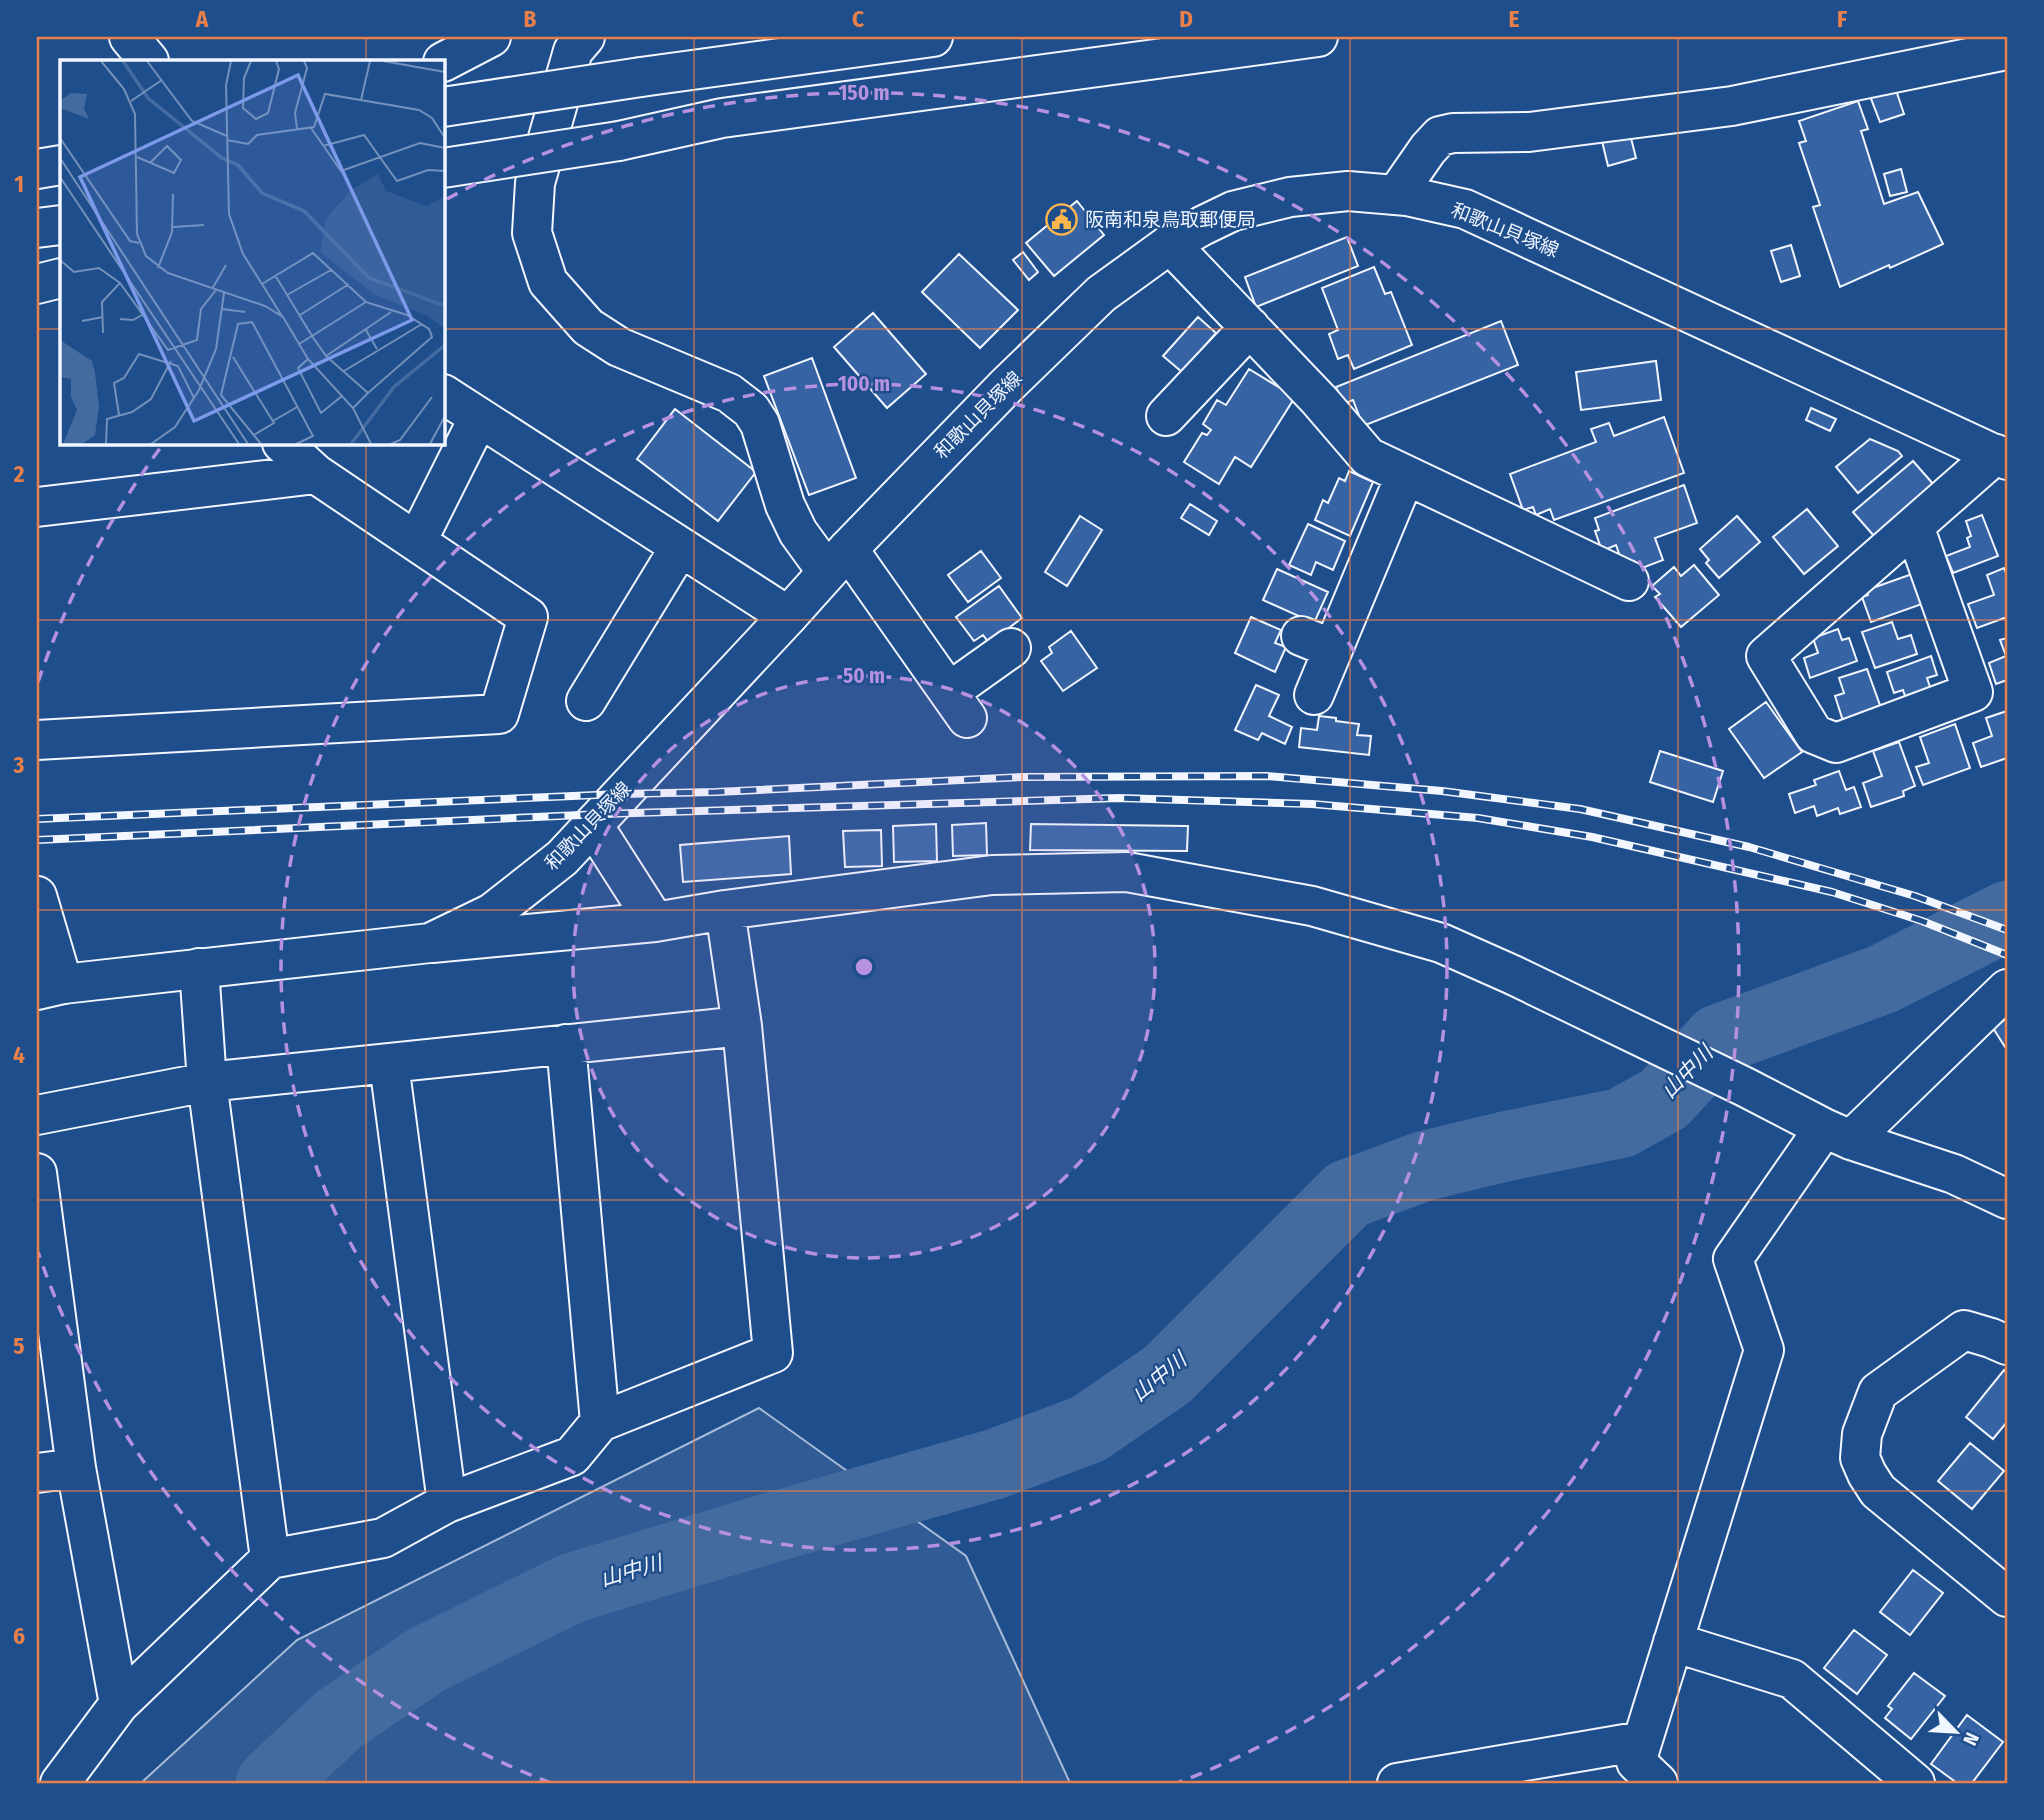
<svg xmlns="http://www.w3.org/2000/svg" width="2044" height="1820" viewBox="0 0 2044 1820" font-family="'Fira Sans Condensed','Noto Sans JP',sans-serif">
<rect width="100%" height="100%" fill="#1f4e8c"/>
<path fill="#305b95" stroke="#a8bbd7" stroke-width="2" d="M759 1408 966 1556 1070 1783H141L297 1640Z"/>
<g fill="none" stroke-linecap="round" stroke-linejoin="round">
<path stroke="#446ba0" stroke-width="70" d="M271 1783 338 1720 426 1660 572 1588 763 1530 995 1464 1088 1429 1167 1375 1348 1194 1424 1166 1507 1146 1621 1123 1664 1099 1719 1039 1883 979 2007 916"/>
</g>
<path fill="#3563a3" stroke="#f2f6ff" stroke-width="2" d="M1895 87 1904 114 1880 122 1870 96Z
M1858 101 1868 129 1861 131 1884 204 1918 192 1943 244 1890 268 1889 265 1840 287 1813 207 1820 205 1799 143 1806 141 1799 121Z
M1630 134 1636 158 1608 166 1602 141Z
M1901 169 1907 192 1890 196 1884 174Z
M1077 201 1104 235 1054 276 1026 243Z
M1347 237 1358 266 1256 307 1245 277Z
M1791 245 1800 276 1781 282 1771 251Z
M1023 252 1038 272 1029 280 1013 260Z
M959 254 1018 310 980 348 922 292Z
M1374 267 1385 294 1391 292 1412 345 1354 369 1348 355 1338 359 1329 334 1338 330 1322 288Z
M873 313 926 374 887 408 834 347Z
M1198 317 1216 333 1182 372 1163 356Z
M1501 321 1518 365 1363 426 1353 400 1343 404 1336 387Z
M812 358 856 478 809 495 764 376Z
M1656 361 1661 400 1581 410 1576 372Z
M1249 369 1295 397 1251 467 1235 457 1219 484 1184 462 1202 433 1207 435 1211 430 1203 424 1217 400 1226 405Z
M1811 408 1836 419 1830 431 1806 420Z
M675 409 756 472 718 521 637 459Z
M1664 417 1684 473 1554 520 1550 509 1536 515 1533 507 1523 510 1510 474 1596 442 1591 429 1609 423 1614 436Z
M1870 439 1898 451 1902 456 1858 493 1836 467Z
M1913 461 1934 485 1874 536 1853 512Z
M1349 471 1373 482 1350 536 1315 520 1323 500 1328 503 1339 478 1345 481Z
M1684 485 1697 523 1655 538 1663 560 1637 570 1634 561 1623 565 1616 545 1602 551 1595 531 1599 530 1595 518Z
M1190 504 1217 521 1209 535 1181 518Z
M1807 509 1838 546 1804 574 1773 537Z
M1982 515 1998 556 1953 573 1946 556 1970 547 1967 538 1971 536 1966 521Z
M1080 516 1102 530 1067 586 1045 572Z
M1737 516 1760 542 1719 578 1706 563 1709 560 1700 549Z
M1308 524 1345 541 1333 570 1316 562 1311 575 1289 565Z
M981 551 1001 578 968 602 948 575Z
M1694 565 1719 595 1681 627 1655 597 1660 594 1652 586 1674 567 1681 576Z
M2004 568 2007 576V617L1977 628 1968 604 1994 595 1987 575Z
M1277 569 1328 592 1314 623 1263 600Z
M1912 574 1922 604 1871 622 1862 597 1868 595 1867 590Z
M999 586 1022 618 989 643 983 635 974 641 956 617Z
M1251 617 1281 630 1275 643 1286 647 1275 672 1235 653Z
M1892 622 1898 639 1911 635 1917 654 1875 668 1862 632Z
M1838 629 1842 640 1849 638 1857 661 1810 678 1804 658 1818 653 1813 638Z
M1071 631 1097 668 1063 691 1041 661 1052 653 1049 647Z
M2007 638V680L1996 684 1989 663 2006 656 2000 640Z
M1931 656 1937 675 1927 678 1931 690 1906 699 1903 690 1894 693 1887 672Z
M1867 669 1881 708 1843 721 1835 696 1844 693 1839 678Z
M1256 685 1279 695 1269 716 1292 727 1285 744 1262 733 1258 740 1235 730Z
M1766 702 1802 752 1764 778 1729 729Z
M2007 711V758L1981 767 1973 743 1992 736 1986 718Z
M1319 716 1336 718V721L1359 724 1357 735 1371 736 1369 755 1299 747 1301 728 1317 730Z
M1955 724 1970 768 1923 785 1916 767 1929 763 1920 737Z
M1899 742 1915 786 1903 791 1904 796 1871 807 1863 783 1882 776 1873 751Z
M1660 751 1723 771 1713 802 1650 782Z
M1839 771 1846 790 1854 787 1861 807 1840 814 1838 808 1817 816 1814 806 1795 813 1789 794 1816 785 1814 780Z
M986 823 987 855 953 856 952 825Z
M936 824 937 861 894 862 893 826Z
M1031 824 1188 826 1187 851 1030 850Z
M881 830 882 866 845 867 843 831Z
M789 836 791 874 683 882 680 845Z
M2007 1018V1050L1993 1028Z
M2004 1370 2007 1373V1422L1993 1439 1966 1417Z
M1970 1443 2004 1471 1972 1509 1938 1481Z
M1913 1570 1943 1593 1910 1635 1880 1612Z
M1854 1630 1887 1655 1857 1694 1824 1668Z
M1914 1673 1945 1696 1911 1739 1885 1718 1892 1709 1888 1706Z
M1967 1715 2003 1742 1972 1783H1957L1931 1764Z"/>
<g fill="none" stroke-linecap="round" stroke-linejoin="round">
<defs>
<path id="minor" d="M129 37 149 61
M585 37 573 51 535 183 532 233 548 282 588 327 619 347 729 393 751 410 760 424 785 505 798 532 827 572
M443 62 491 37
M1396 195 1428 149 1440 136 1453 133 1529 132 1732 106 2007 50
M1170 244 1319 400 1368 457 1629 581
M37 284 61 278
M443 394 788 616
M1166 416 1250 327
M37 507 316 474
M1914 526 1973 692 1836 743 1814 734 1766 656 1996 454
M417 541 479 417
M848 549 967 718
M1301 636 1333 649
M949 692 1011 648
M1314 695 1405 476
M586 701 680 547
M37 740 499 714 528 617 316 474 282 443
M593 825 655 922
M37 896 63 984
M432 943 655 922 725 910 992 875 1127 872 1312 906 1441 943 1513 975 1745 1087 1824 1128 1851 1140 1954 1174 2007 1199
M566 1044 600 1422
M389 1064 447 1503
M37 1115 207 1082 742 1026
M1851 1140 2007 989
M37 1173 76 1468 119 1704
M2007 1345 1991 1338 1964 1330 1878 1392 1862 1434 1860 1458 1867 1474 1878 1491 2007 1597
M37 1473 76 1468
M270 1559 383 1538 447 1503 572 1456 600 1422 773 1353 742 1026 725 910
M1673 1642 1792 1679 1915 1783
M60 1783 119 1704 270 1559 207 1082 199 968
M1397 1783 1642 1741
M1658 1783 1636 1762 1764 1350 1733 1259 1824 1128"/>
<path id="major" d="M37 990 63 984 430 943 492 913 562 858 788 616 848 549 1005 387 1101 294 1170 244 1202 226 1233 211 1290 197 1348 191 1407 196 1465 209 2007 460"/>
<path id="highway" d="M641 77 933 37
M619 141 722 118 1318 37
M37 169 61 165
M37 228 61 225"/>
</defs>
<use href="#minor" stroke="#f2f6ff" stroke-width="42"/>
<use href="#major" stroke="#f2f6ff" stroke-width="42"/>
<use href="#highway" stroke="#f2f6ff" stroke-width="42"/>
<use href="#minor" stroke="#1f4e8c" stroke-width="38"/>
<use href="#major" stroke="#1f4e8c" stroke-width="38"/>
<use href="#highway" stroke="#1f4e8c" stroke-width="38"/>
<defs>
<path id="rail" d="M37 819 620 794 716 792 1023 777 1266 776 1442 791 1580 809 1749 847 1915 896 2007 930
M37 840 603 814 1119 798 1312 804 1478 818 1592 837 1832 892 1922 921 2007 955"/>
</defs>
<use href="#rail" stroke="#f2f6ff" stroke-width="8"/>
<use href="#rail" stroke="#1f4e8c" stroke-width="5" stroke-dasharray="16" stroke-linecap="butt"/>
<defs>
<path id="highway-bridge" d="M443 107 641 77
M443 168 619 141"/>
</defs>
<use href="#highway-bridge" stroke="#f2f6ff" stroke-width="42" stroke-linecap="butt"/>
<use href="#highway-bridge" stroke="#1f4e8c" stroke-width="38"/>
</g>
<path fill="none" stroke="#ea8049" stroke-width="2" stroke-opacity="0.55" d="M366 37V61M694 37V1783M1022 37V1783M1350 37V1783M1678 37V1783M37 329H61M443 329H2007M366 443V1783M37 620H2007M37 910H2007M37 1200H2007M37 1491H2007"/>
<circle cx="864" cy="967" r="291" fill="#b691df" fill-opacity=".12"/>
<g fill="none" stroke="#b691df" stroke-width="3.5" stroke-dasharray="12 9">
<circle cx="864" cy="967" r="291"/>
<circle cx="864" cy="967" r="583"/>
<path d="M551 1783A874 874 0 0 1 38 1252M38 682A874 874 0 0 1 161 447M447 199A874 874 0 1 1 1177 1783"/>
</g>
<defs>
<symbol id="civic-ring" viewBox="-11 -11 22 22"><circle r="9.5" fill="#1f4e8c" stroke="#ffb74d" stroke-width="1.5"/><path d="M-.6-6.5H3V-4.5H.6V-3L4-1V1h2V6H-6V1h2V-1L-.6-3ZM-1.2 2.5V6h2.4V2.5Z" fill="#ffb74d"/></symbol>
</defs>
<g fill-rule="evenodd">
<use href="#civic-ring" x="1044" y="202" width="35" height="35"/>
</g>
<g text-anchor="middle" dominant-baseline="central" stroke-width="5" stroke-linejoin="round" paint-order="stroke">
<g font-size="19" fill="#f2f6ff" stroke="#1f4e8c" text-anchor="start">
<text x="1085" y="219">阪南和泉鳥取郵便局</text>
</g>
<g font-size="19" fill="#f2f6ff" stroke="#1f4e8c">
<text transform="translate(1505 230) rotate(22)">和歌山貝塚線</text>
<text transform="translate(978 415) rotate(-45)">和歌山貝塚線</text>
<text transform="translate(588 826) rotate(-46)">和歌山貝塚線</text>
</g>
<g font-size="21" font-style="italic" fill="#f2f6ff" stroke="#1f4e8c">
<text transform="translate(1687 1072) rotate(-46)">山中川</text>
<text transform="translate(1159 1377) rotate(-39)">山中川</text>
<text transform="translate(631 1571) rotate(-16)">山中川</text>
</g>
</g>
<g transform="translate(60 60)">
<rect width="385" height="385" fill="#1f4e8c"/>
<path d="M318 114 326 131 367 146 385 136V269L367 256 314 234 260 192 266 159 291 130Z" fill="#305b95"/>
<path d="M11 33 27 34 24 49 29 59 0 48V41ZM0 280 32 301 35 313 39 347 35 375 22 384H3L17 350 11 337V319L0 317Z" fill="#446ba0"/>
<path fill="none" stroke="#446ba0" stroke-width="3.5" d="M63 1 88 38 162 98 178 105 202 133 244 151 309 218 385 246M291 384 334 327 385 285"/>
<path fill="none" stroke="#7391ba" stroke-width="2" d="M41 1 64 29 75 54 77 174 86 196 108 213 205 246 223 257 248 299 293 348 311 384M87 1 132 61 167 76M171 1 166 25 169 154 183 194 222 256M191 1 184 18 183 48 196 59 208 53 219 9 216 1M323 1 385 12M301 40 310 1M71 41 102 20M251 68 281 111 360 83 385 88M237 69 235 53 247 8 244 1M0 78 70 181 79 183M167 80 188 84 197 75 254 67 265 34 359 50 372 58 385 78M263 86 304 75 337 121 368 110 385 111M77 97 114 113 121 100 107 86 90 103M0 98 188 384M0 117 179 384M113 167 144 165M0 200 14 212 39 208 60 223 108 290 137 280 141 249 156 230M98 208 112 172 113 134M215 215 252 276 266 296 308 333 372 277 369 269 347 255 306 242 252 276 239 284M202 224 253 193 306 242M152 229 166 205M227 235 271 210M162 249 185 252M240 255 289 224M60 259 73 260 82 255M22 261 43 257M306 270 317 289M43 273 42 242 60 223M266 296 331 252M173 297 214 363 194 375M248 299 238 308 261 353 282 336M284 311 362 264M293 348 308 333M59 355 54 323 64 318 79 294 118 306 134 338M213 361 237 347M46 384 47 359 72 352 91 339 111 301M91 384 115 367 139 330 156 289 164 233M201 384 161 335 178 264 192 262 253 376 236 384M331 384 340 380 372 337M370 384 385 356"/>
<path fill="#7d9aea" fill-opacity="0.15" stroke="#7d9aea" stroke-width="3.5" d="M238 15 352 260 134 361 20 117Z"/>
<rect width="385" height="385" fill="none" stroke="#f2f6ff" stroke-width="3.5"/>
</g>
<circle cx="864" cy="967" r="10" fill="#b691df" stroke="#1f4e8c" stroke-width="3.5"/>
<g font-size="21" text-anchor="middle" font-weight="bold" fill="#b691df" stroke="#1f4e8c" stroke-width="5" stroke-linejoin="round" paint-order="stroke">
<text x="864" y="100">150 m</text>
<text x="864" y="391">100 m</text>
<text x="864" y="683">50 m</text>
</g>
<rect width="2044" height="1820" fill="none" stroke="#1f4e8c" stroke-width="77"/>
<g transform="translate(1956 1732) rotate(115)" stroke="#1f4e8c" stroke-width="5" paint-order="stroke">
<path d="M0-5L12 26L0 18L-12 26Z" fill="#f2f6ff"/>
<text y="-10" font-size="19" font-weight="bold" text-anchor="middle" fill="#f2f6ff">N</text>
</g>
<rect x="38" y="38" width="1968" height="1744" fill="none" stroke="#ea8049" stroke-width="2.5"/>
<g font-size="23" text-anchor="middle" font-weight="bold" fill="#ea8049">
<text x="202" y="27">A</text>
<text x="530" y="27">B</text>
<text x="858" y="27">C</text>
<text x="1186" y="27">D</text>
<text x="1514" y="27">E</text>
<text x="1842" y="27">F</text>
<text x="19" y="192">1</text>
<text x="19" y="482">2</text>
<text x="19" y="773">3</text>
<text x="19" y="1063">4</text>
<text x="19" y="1354">5</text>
<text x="19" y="1644">6</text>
</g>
</svg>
